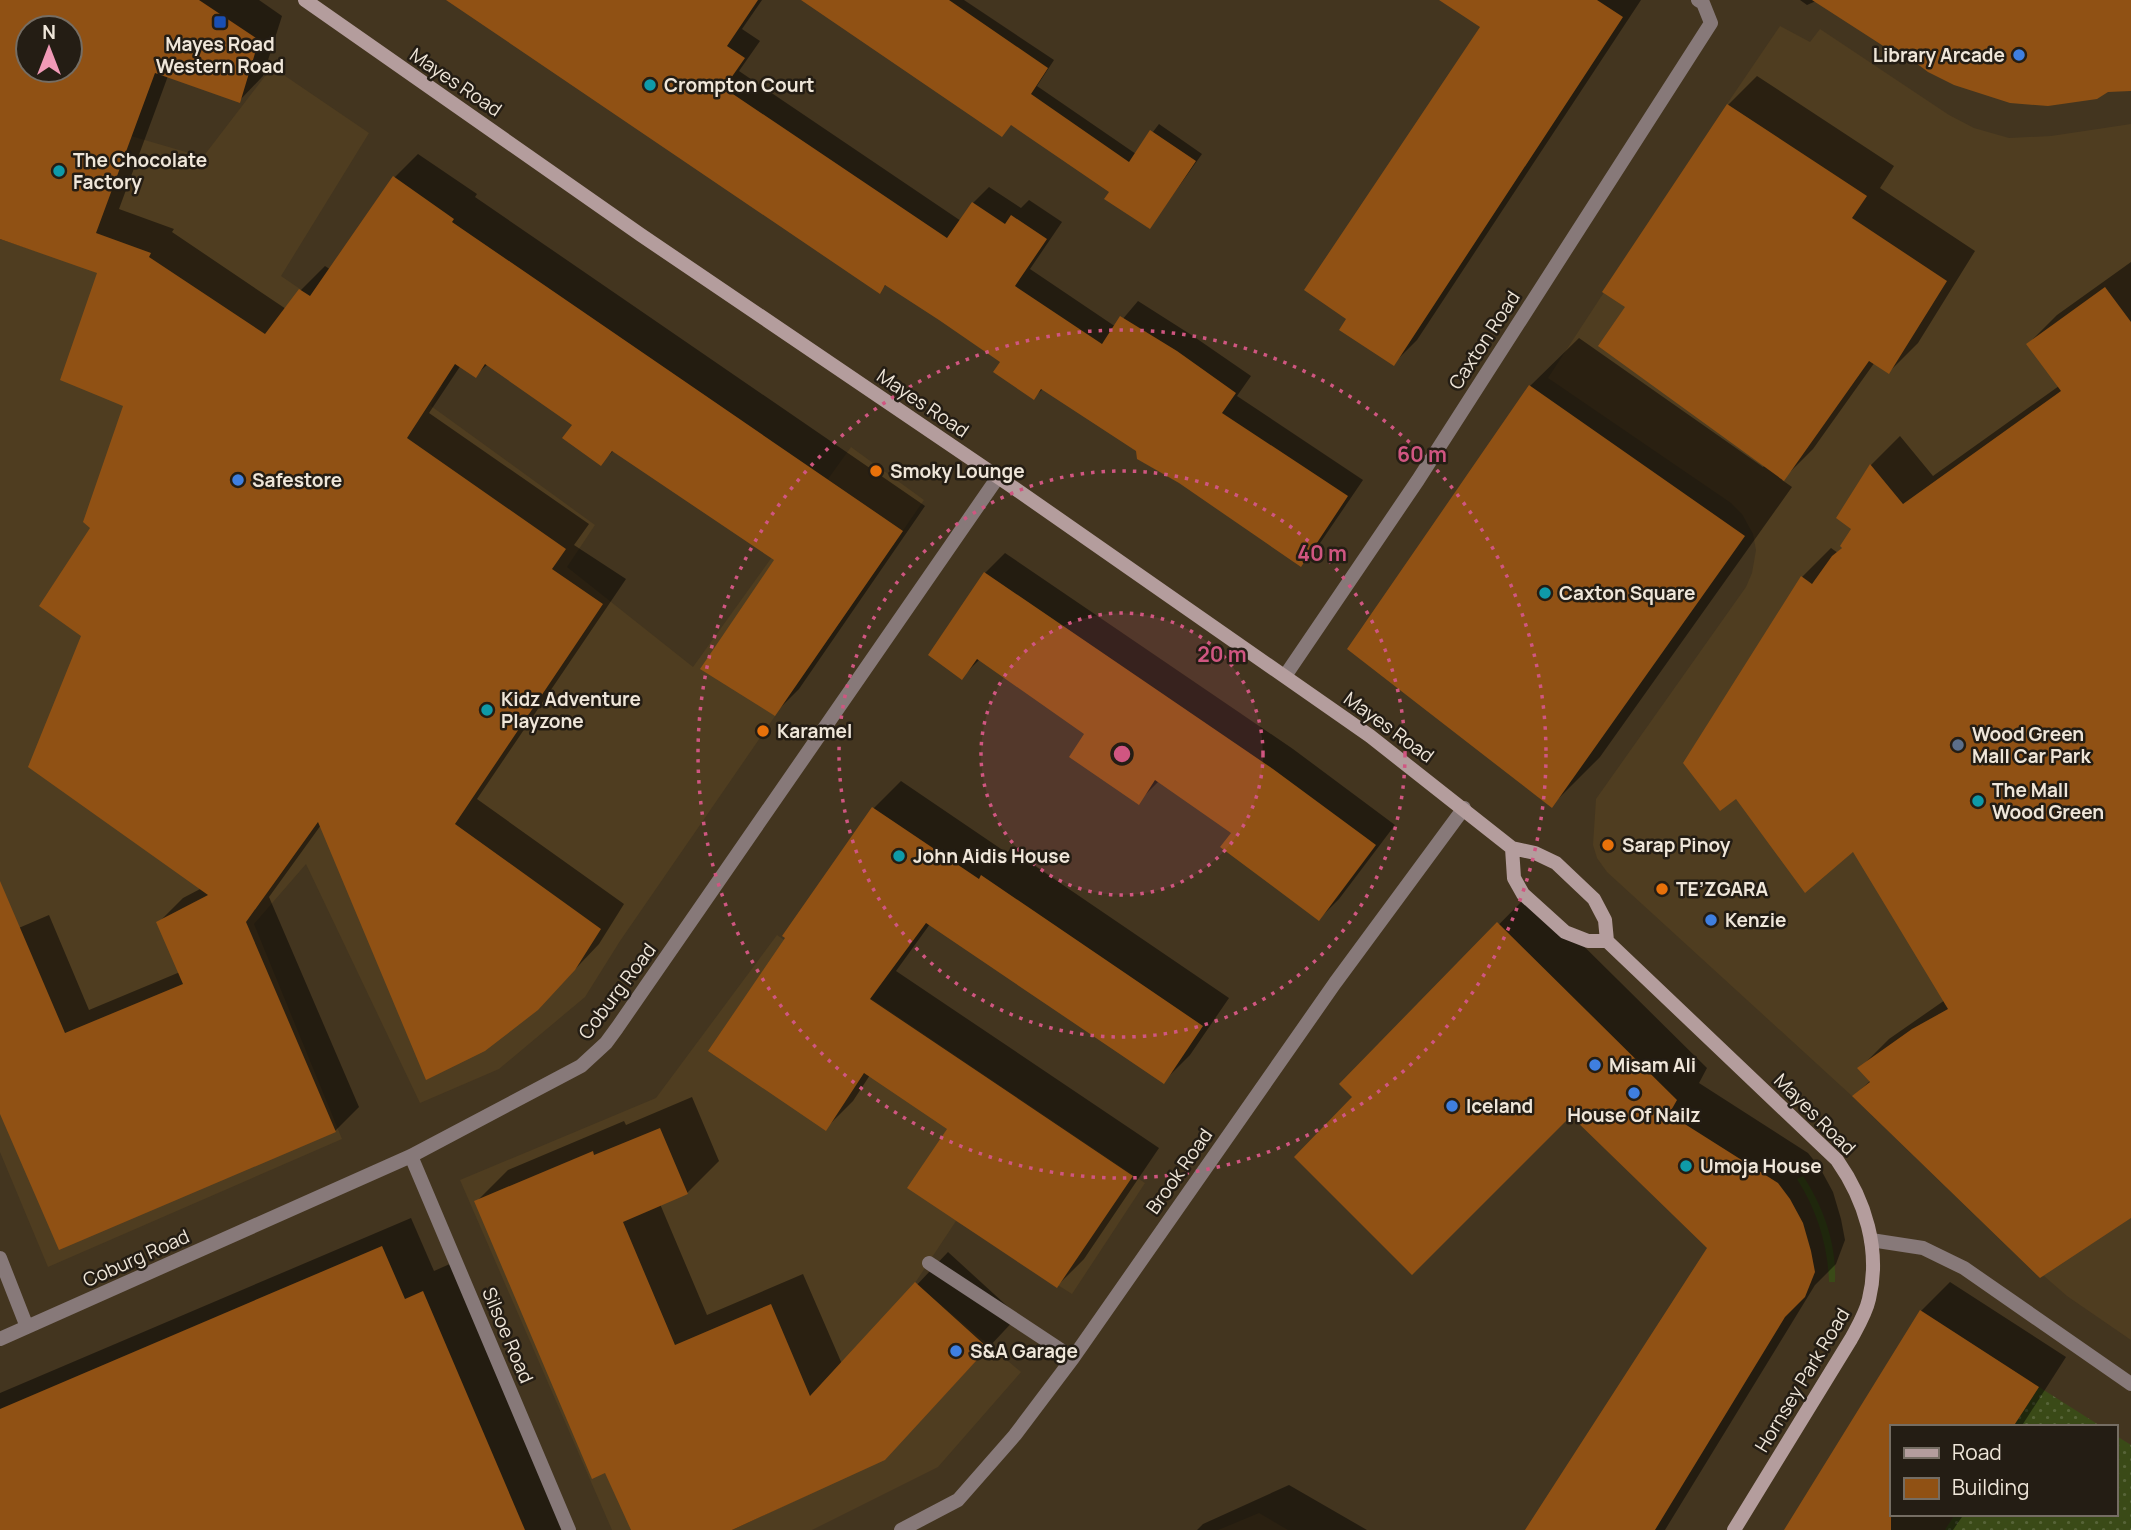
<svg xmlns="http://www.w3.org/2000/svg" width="2131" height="1530" viewBox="0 0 2131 1530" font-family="Manrope,sans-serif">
<defs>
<pattern id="park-dots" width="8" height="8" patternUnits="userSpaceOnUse" patternTransform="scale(1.75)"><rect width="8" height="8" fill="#3a4a17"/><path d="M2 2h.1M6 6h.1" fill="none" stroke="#576438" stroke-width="1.8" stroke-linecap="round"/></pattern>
</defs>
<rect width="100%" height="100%" fill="#43351f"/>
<path fill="#4f3d20" d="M1780 26 1810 42 1820 29 1949 115 1974 128 2009 138 2051 136 2131 124V1340L2067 1296 2044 1276 2037 1275 1852 1096 1607 872 1597 858 1593 845 1596 799 1746 587 1752 573 1756 550 1753 534 1742 514 1731 503 1548 378 1727 104Z
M272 67 369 133 281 276 442 386 431 406 595 525 567 567 693 667 851 447 924 500 620 941 585 997 499 1069 420 1103 306 864 254 924 342 1139 48 1267 0 1152V88L131 136 203 157Z
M777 935 1145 1183 1072 1294 956 1221 915 1283 1021 1372 938 1467 812 1530H612L460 1180 656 1098Z
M1259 1513 1288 1530H1218L1223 1528Z"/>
<path fill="#3a4a17" d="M1803 1176C1823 1206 1837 1244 1835 1282H1829C1828 1246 1817 1210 1797 1179Z"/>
<path fill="url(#park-dots)" d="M2039 1387 2102 1427H2013Z
M2115 1435 2131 1445V1530H1945L1955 1514H2115Z"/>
<path fill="#0007" fill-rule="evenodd" d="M0 0H259L282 16 263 76 239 101 168 76 119 209 174 229 172 232 286 309 301 290 325 266 331 270 394 178 418 154 477 194 475 197 925 506 799 689 775 713 776 560 614 450 601 463 574 425 488 364 476 375 461 365 429 413 589 524 574 545 626 579 477 799 624 904 599 944 562 983 321 825 269 897 359 1107 335 1131 0 1109V936L49 915 89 1010 180 972 159 922 183 898 202 888 83 636 93 527 125 405 99 272 0 239ZM28 28H70V70H28Z
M449 0H762L742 29 760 41 739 71 961 221 973 203 989 187 1021 208 1029 200 1062 222 1030 269 1116 327 1138 301 1193 336 1251 376 1237 396 1363 480 1316 549 1300 565 1137 450 1043 389 1034 397 1002 361 887 284 879 291Z
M834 0H964L1054 60 1037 86 1136 154 1159 124 1202 154 1150 227 1111 191 1012 123 1002 135Z
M1442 0H1641L1417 340 1393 364 1482 27Z
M1800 0H2131V88L1896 45 1816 1 1807 5Z
M1757 76 1894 166 1880 188 1975 251 1918 343 1889 372 1875 362 1813 449 1782 480 1792 487 1600 757 1552 805 1530 386 1579 338 1763 467 1765 465 1627 307 1728 105Z
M2131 262V1216L1854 1096 1871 1080 1860 1068 1889 1039 1945 1000 1802 577 1831 548 1838 553 1843 547 1854 529 1839 518 1871 465 1900 436 1933 476 2059 386 2028 344 2057 315Z
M1005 553 1293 749 1395 825 1339 899 1319 919 1233 833 1159 781 1138 802 1086 734 980 659 962 677 985 573Z
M901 781 1007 853 1010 849 1229 998 1190 1055 1163 1082 930 924 896 971 1159 1148 1084 1259 1057 1286 950 1129 870 1075 853 1101 826 1128 787 937 785 935 874 808Z
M1530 893 1707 1068 1699 1083 1808 1153 1820 1168 1833 1192 1841 1219 1845 1240 1836 1264 1815 1285 1665 1530H1527L1710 1248 1571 1113 1354 1097 1342 1084Z
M692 1097 719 1161 687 1193 660 1204 707 1315 803 1274 842 1364 948 1252 1018 1316 884 1459 732 1530H633L476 1202 508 1170 624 1121 626 1125Z
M411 1218 434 1271 452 1263 567 1530H0V1393Z
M1950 1282 2066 1357 2021 1427H1891V1514H1964L1953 1530H1786L1921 1311Z
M1289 1485 1367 1530H1197L1203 1524Z"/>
<path fill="#905114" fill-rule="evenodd" d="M0 0H199L259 40 240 103 155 73 96 233 151 253 149 257 265 334 299 289 310 296 393 176 454 219 452 222 903 531 775 716 700 669 774 560 612 451 601 466 562 438 572 425 485 364 476 378 455 364 407 438 566 549 552 569 603 604 455 824 601 929 575 970 538 1010 485 1051 426 1080 318 822 246 922 336 1132 59 1250 0 1114V881L65 1033 183 984 156 922 208 895 28 767 81 636 39 606 90 528 83 522 123 406 60 380 97 273 0 239ZM28 28H70V70H28Z
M446 0H758L727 46 745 58 724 88 947 238 972 202 1005 224 1011 215 1047 239 1015 286 1102 344 1120 316 1177 351 1236 393 1222 413 1348 496 1301 567 1179 483 1137 459 1136 451 1041 389 1034 400 993 372 1000 362 939 320 885 285 880 294Z
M801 0H949L1048 68 1031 94 1129 162 1150 130 1196 161 1150 229 1104 199 1109 192 1011 125 1002 137Z
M1439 0H1597L1623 17 1394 366 1339 330 1346 319 1304 290 1480 27Z
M1812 0H2131V91L2108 92 2097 99 2048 106 2010 103 1954 85 1928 72 1895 47 1888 49Z
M1727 104 1867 196 1852 218 1947 281 1889 374 1869 361 1784 481 1598 346 1625 307 1602 292Z
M2105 287 2131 322V1218L2040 1278 1852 1096 1870 1082 1857 1068 1912 1029 1948 1009 1853 852 1805 893 1736 799 1720 811 1683 763 1801 576 1812 584 1832 556 1842 548 1840 546 1851 529 1836 518 1870 464 1903 504 2061 391 2026 344Z
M1529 385 1745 536 1552 808 1347 649Z
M984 572 1273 769 1376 845 1319 921 1220 847 1231 833 1155 780 1139 805 1069 757 1084 734 977 659 962 680 928 655Z
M872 807 979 879 981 875 1203 1026 1164 1084 926 923 870 999 1133 1176 1057 1288 907 1188 947 1129 864 1073 826 1131 708 1051 785 938 782 936Z
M1497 922 1677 1100 1669 1114 1778 1183 1790 1199 1803 1223 1811 1251 1815 1272 1805 1297 1785 1317 1655 1530H1525L1707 1248 1571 1116 1412 1275 1294 1157 1352 1097 1339 1084Z
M660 1128 688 1194 623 1222 675 1345 771 1304 810 1396 915 1282 988 1348 885 1460 732 1530H631L605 1473 592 1479 474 1201 593 1151 594 1155Z
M382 1246 405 1299 423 1291 525 1530H0V1409Z
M1920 1310 2039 1387 2013 1427H1891V1530H1784Z"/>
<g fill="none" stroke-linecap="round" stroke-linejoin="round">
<path stroke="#877979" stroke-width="14" d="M1285 676 1418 480 1711 23 1703 3 1698 0
M411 1156 569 1530
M1871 1240 1923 1248 1964 1268 2131 1384
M0 1258 27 1327
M929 1263 1073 1358
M0 1339 411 1156 581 1066 606 1043 617 1028 998 477
M901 1530 958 1500 1015 1435 1073 1358 1335 983 1464 808"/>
<path stroke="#b49d9d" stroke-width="14" d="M305 0 641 235 1020 492 1370 736 1512 848 1535 853 1556 863 1594 899 1605 920 1607 941 1837 1160C1865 1200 1881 1250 1869 1299 1866 1313 1858 1326 1851 1339L1734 1530
M1512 848 1514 878 1523 894 1565 932 1588 941H1607"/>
</g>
<circle cx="1122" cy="754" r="141" fill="#d05681" fill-opacity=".12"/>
<g fill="none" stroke="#d05681" stroke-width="3.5" stroke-dasharray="3.5 7">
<circle cx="1122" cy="754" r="141"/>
<circle cx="1122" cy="754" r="283"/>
<circle cx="1122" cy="754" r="424"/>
</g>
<rect fill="#1a4fb4" stroke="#241d14" stroke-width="2.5" x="213" y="15" width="14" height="14" rx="3.5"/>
<g fill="#3f7fe0" stroke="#241d14" stroke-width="2.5">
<circle cx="2019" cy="55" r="7"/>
<circle cx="238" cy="480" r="7"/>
<circle cx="1711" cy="920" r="7"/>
<circle cx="1595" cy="1065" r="7"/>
<circle cx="1634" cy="1093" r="7"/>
<circle cx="1452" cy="1106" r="7"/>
<circle cx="956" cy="1351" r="7"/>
</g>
<g fill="#0f9aa8" stroke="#241d14" stroke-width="2.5">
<circle cx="650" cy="85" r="7"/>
<circle cx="59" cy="171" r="7"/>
<circle cx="1545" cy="593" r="7"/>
<circle cx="487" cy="710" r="7"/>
<circle cx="1978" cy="801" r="7"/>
<circle cx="899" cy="856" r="7"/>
<circle cx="1686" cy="1166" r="7"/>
</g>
<g fill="#e8710a" stroke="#241d14" stroke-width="2.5">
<circle cx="876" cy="471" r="7"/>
<circle cx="763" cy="731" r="7"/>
<circle cx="1608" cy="845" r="7"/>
<circle cx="1662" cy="889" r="7"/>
</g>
<circle fill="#5c6f8a" stroke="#241d14" stroke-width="2.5" cx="1958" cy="745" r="7"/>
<g text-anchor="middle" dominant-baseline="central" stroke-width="5" stroke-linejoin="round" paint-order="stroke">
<g font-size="19" font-weight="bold" fill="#efe6d9" stroke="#241d14" text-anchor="start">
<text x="220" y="44" text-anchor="middle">Mayes Road<tspan x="220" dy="22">Western Road</tspan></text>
<text x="2005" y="55" text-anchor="end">Library Arcade</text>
<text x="664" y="85">Crompton Court</text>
<text x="73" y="160">The Chocolate<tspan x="73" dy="22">Factory</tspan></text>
<text x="890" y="471">Smoky Lounge</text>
<text x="252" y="480">Safestore</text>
<text x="1559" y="593">Caxton Square</text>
<text x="501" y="699">Kidz Adventure<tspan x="501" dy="22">Playzone</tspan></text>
<text x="777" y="731">Karamel</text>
<text x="1972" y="734">Wood Green<tspan x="1972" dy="22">Mall Car Park</tspan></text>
<text x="1992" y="790">The Mall<tspan x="1992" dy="22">Wood Green</tspan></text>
<text x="1622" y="845">Sarap Pinoy</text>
<text x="913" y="856">John Aidis House</text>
<text x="1676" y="889">TE’ZGARA</text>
<text x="1725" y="920">Kenzie</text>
<text x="1609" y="1065">Misam Ali</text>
<text x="1466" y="1106">Iceland</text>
<text x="1634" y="1115" text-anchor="middle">House Of Nailz</text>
<text x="1700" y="1166">Umoja House</text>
<text x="970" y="1351">S&amp;A Garage</text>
</g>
<g font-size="19" fill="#efe6d9" stroke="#241d14">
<text transform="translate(456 82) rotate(34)">Mayes Road</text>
<text transform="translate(1484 340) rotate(-57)">Caxton Road</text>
<text transform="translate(923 403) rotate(34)">Mayes Road</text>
<text transform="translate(1389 727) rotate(36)">Mayes Road</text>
<text transform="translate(617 991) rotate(-53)">Coburg Road</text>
<text transform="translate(1815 1114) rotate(45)">Mayes Road</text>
<text transform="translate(1179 1171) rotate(-55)">Brook Road</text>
<text transform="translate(136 1258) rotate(-24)">Coburg Road</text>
<text transform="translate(508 1335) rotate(67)">Silsoe Road</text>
<text transform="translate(1802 1380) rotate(-59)">Hornsey Park Road</text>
</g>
</g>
<circle cx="1122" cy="754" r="10" fill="#d05681" stroke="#241d14" stroke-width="3.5"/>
<g font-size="21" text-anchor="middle" font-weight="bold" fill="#d05681" stroke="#241d14" stroke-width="5" stroke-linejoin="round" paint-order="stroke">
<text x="1422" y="462">60 m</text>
<text x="1322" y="561">40 m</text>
<text x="1222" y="662">20 m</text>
</g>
<rect x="1890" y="1425" width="228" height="91" fill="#241d14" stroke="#756d63" stroke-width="2"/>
<rect x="1904" y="1448" width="35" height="10" fill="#b49d9d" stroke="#756d63" stroke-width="2"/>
<text x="1952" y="1460" font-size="21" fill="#efe6d9">Road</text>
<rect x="1904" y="1478" width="35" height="21" fill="#905114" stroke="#756d63" stroke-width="2"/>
<text x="1952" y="1495" font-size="21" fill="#efe6d9">Building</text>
<g transform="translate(49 49)"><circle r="33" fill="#241d14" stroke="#756d63" stroke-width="2"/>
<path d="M0-5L12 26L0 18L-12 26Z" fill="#f09ab7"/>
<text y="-10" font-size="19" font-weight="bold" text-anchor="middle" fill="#efe6d9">N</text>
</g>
</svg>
